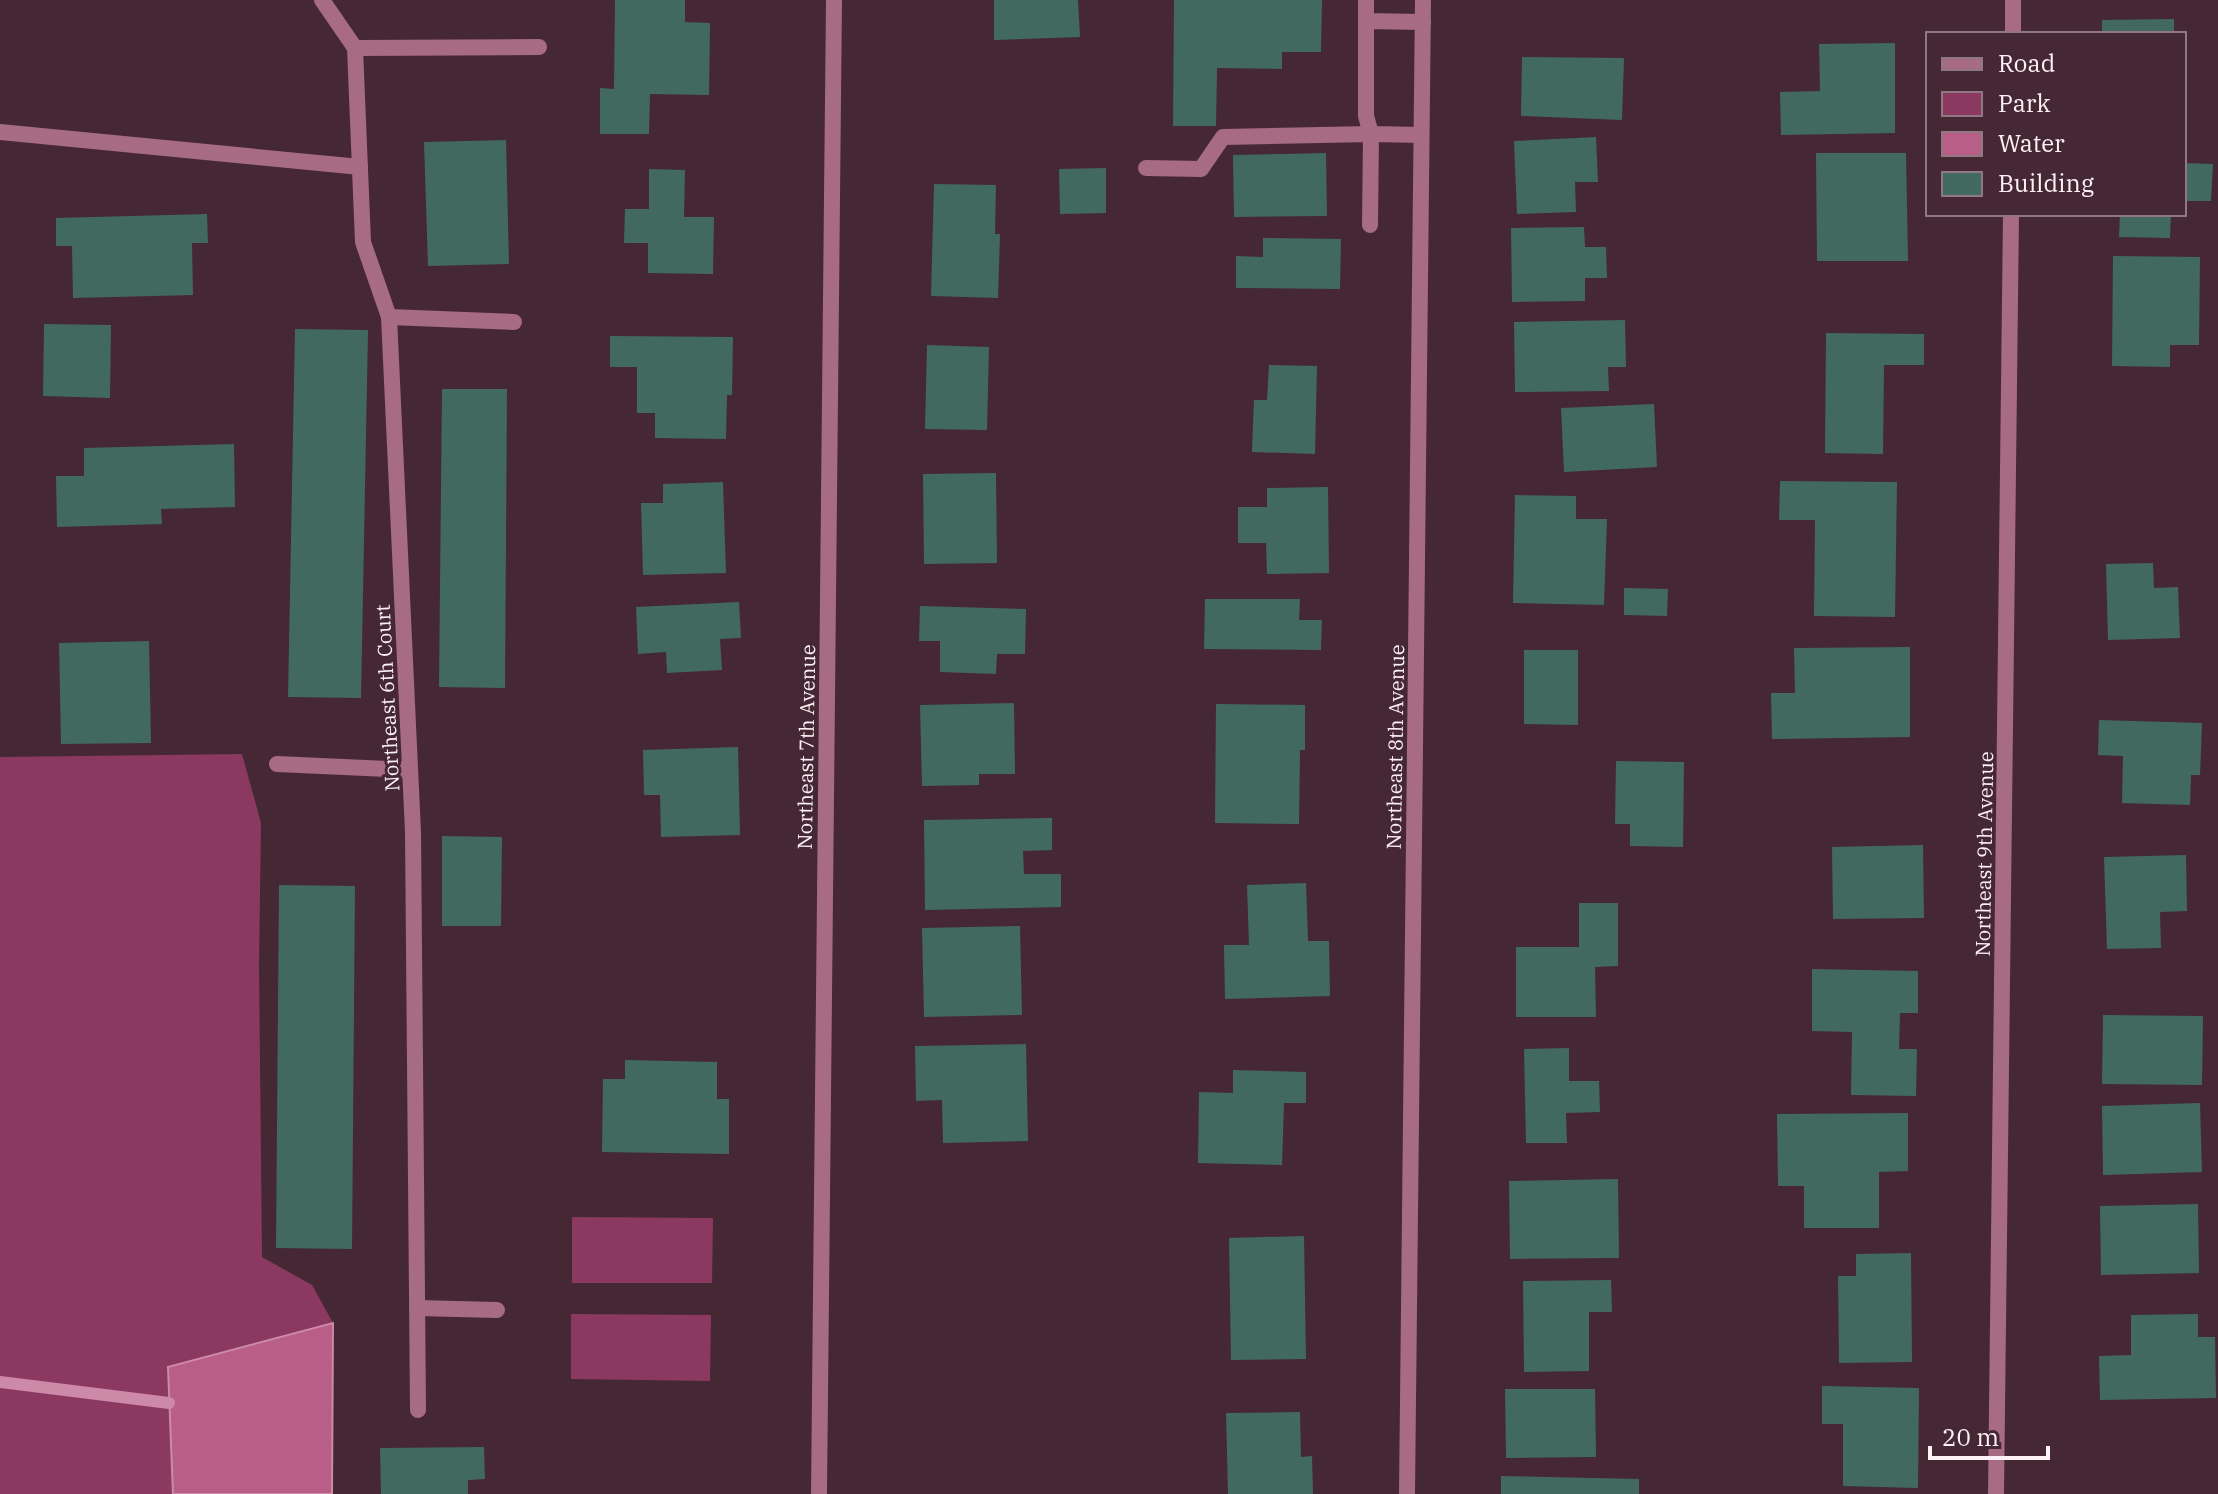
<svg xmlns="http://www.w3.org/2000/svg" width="2218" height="1494" viewBox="0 0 2218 1494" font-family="'IBM Plex Serif',serif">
<rect width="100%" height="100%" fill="#452834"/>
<path fill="#8b3960" d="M242 754 261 823 259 964 262 1257 312 1285 333 1323 168 1367 173 1494H0V757Z
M572 1217 713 1218 712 1283H572Z
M571 1314 711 1315 710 1381 571 1379Z"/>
<path fill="#b95e87" stroke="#cd8aa8" stroke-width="2" d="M333 1323 332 1494H173L168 1367Z"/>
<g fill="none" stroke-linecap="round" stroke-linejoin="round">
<path stroke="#cd8aa8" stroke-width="12" d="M0 1382 169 1403"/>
</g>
<path fill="#42695f" d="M615 0H685V22L710 23 709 95 650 94 649 134H600V88L614 89Z
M994 0H1078L1080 37 994 40Z
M1174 0H1322L1321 52H1282V69L1217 68 1216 126H1173Z
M2174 19V34H2102V20Z
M1895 43V133L1781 135 1780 92 1820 91 1819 44Z
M1522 57 1624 58 1622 120 1521 116Z
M1596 137 1598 182H1575L1576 212 1517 214 1514 141Z
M506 140 509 264 428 266 424 142Z
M1326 153 1327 216 1234 217 1233 155Z
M1816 153H1906L1908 261H1817Z
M2184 163 2213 164 2211 201H2184Z
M1106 168V213L1060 214 1059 169Z
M649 169 685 170 684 217H714L713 274 648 273V243H624L625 209H649Z
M934 184 996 185 995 234H1000L998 298 931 296Z
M207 214 208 243H192L193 295 73 298 72 246H56V218Z
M2120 214H2171L2170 238 2119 237Z
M1584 227 1585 247H1606L1607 278H1585V301L1512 302 1511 228Z
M1263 238 1341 239 1340 289 1236 288V256L1263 257Z
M2113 256 2200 257 2199 345H2170V367L2112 366Z
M1625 320 1626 367H1608L1609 391 1515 392 1514 322Z
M44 324 111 325 110 398 43 396Z
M295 329 368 330 361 698 288 697Z
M1826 333 1924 334V365H1884L1883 454 1825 453Z
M610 336 733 337 732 395H727L726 439 655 438V413H637V367H610Z
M927 345 989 347 987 430 925 429Z
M1269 365 1317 366 1315 454 1252 452 1254 400H1267Z
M442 389H507L505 688 439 687Z
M1654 404 1657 467 1564 472 1561 408Z
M234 444 235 507 161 509 162 524 57 527 56 476H84V448Z
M996 473 997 563 924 564 923 474Z
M1780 481 1897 482 1895 617 1814 616 1815 520H1779Z
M723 482 726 573 643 575 641 503H663V484Z
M1328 487 1329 573 1267 574 1266 543H1238V507H1267V488Z
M1515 495 1576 496V519H1607L1604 605 1513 603Z
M2153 563 2154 588 2178 587 2180 638 2108 640 2106 564Z
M1624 588 1668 589 1667 616 1624 615Z
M1205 599H1300L1299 620H1322L1321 650 1204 649Z
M739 602 741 638 720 639 722 670 667 673 666 652 638 654 636 607Z
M920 606 1026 609 1025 654H997L996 674 940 672V641H919Z
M149 641 151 743 61 744 59 643Z
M1910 647V737L1772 739 1771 693H1795L1794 648Z
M1524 650H1578V725L1524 724Z
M1014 703 1015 774H979V785L922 786 920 705Z
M1216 704 1305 705V750H1300L1299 824 1215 823Z
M2099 720 2202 723 2200 775H2191L2190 805 2122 803 2123 756 2098 755Z
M738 747 740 835 661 837 660 795H644L643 750Z
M1616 761 1684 762 1683 847 1630 846V824H1615Z
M1052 818V850L1023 851 1024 874H1061V907L925 910 924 820Z
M442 836 502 837 501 926H442Z
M1923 845 1924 918 1833 919 1832 847Z
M2186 855 2187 911 2160 912 2161 948 2107 949 2104 857Z
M1306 883 1308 941H1329L1330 996 1225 999 1224 945H1249L1247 885Z
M279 885 355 886 352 1249 276 1248Z
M1579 903H1618V966L1595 967 1596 1017H1516V947H1579Z
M1020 926 1022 1015 924 1017 922 928Z
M1812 969 1918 971V1013H1900L1899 1049H1917L1916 1096 1851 1095 1852 1032 1812 1031Z
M2103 1015 2203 1016 2202 1085 2102 1084Z
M1026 1044 1028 1141 943 1143 942 1100 916 1101 915 1046Z
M1569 1048V1081H1599L1600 1112 1566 1113 1567 1143H1526L1524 1049Z
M625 1060 717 1062V1099H729V1154L602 1152 603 1079H625Z
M1233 1070 1306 1072V1103H1284L1282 1165 1198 1163 1199 1092 1233 1093Z
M2200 1103 2202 1172 2103 1175 2102 1106Z
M1908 1113V1171L1879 1172V1228H1804V1186H1778L1777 1114Z
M1618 1179 1619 1258 1510 1259 1509 1181Z
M2198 1204 2199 1273 2101 1275 2100 1206Z
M1304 1236 1306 1359 1231 1360 1229 1238Z
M1911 1253 1912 1362 1839 1363 1838 1276H1856V1254Z
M1611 1280 1612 1312H1589V1371L1524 1372 1523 1281Z
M2198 1314V1337H2215L2216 1398 2100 1400 2099 1356 2131 1355V1315Z
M1822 1386 1919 1388 1918 1488 1843 1486V1424H1822Z
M1505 1389H1595L1596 1457 1506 1458Z
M1300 1412 1301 1457 1312 1456 1313 1494H1228L1226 1413Z
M484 1447 485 1479 468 1480V1494H381L380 1448Z
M1501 1476 1639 1479V1494H1501Z"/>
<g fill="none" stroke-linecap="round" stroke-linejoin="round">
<path stroke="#a76b84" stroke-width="16" d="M1366 21 1423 22
M355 48 539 47
M0 132 360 167
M1146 168 1201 169 1223 137 1371 134 1366 116V0
M1370 225 1371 134 1421 135
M389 317 514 322
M277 764 410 770
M417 1308 497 1310"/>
<path stroke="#a76b84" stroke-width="16" d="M322 0 355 48 363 242 389 317 413 832 418 1410
M2013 34V0
M819 1494 834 0
M1407 1494 1423 0
M1996 1494 2011 214"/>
</g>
<g text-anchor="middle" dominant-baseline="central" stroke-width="6" stroke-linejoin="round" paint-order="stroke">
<g font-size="20" fill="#fdf1f6" stroke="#452834">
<text transform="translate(387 698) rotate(-93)">Northeast 6th Court</text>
<text transform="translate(806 747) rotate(-89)">Northeast 7th Avenue</text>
<text transform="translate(1395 747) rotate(-89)">Northeast 8th Avenue</text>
<text transform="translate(1984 854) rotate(-89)">Northeast 9th Avenue</text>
</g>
</g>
<rect x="1926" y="32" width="260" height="184" fill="#452834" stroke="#8f7882" stroke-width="2"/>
<rect x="1942" y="58" width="40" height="12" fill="#a76b84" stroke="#8f7882" stroke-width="2"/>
<text x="1998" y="72" font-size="24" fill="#fdf1f6">Road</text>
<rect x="1942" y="92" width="40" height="24" fill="#8b3960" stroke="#8f7882" stroke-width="2"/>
<text x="1998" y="112" font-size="24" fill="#fdf1f6">Park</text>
<rect x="1942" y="132" width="40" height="24" fill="#b95e87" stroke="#8f7882" stroke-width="2"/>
<text x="1998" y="152" font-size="24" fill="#fdf1f6">Water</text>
<rect x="1942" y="172" width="40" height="24" fill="#42695f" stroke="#8f7882" stroke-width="2"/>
<text x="1998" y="192" font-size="24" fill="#fdf1f6">Building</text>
<path d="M1930 1446v12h118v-12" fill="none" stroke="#fdf1f6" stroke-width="4"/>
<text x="1942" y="1446" font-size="24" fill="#fdf1f6" stroke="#452834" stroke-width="6" paint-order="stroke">20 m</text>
</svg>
